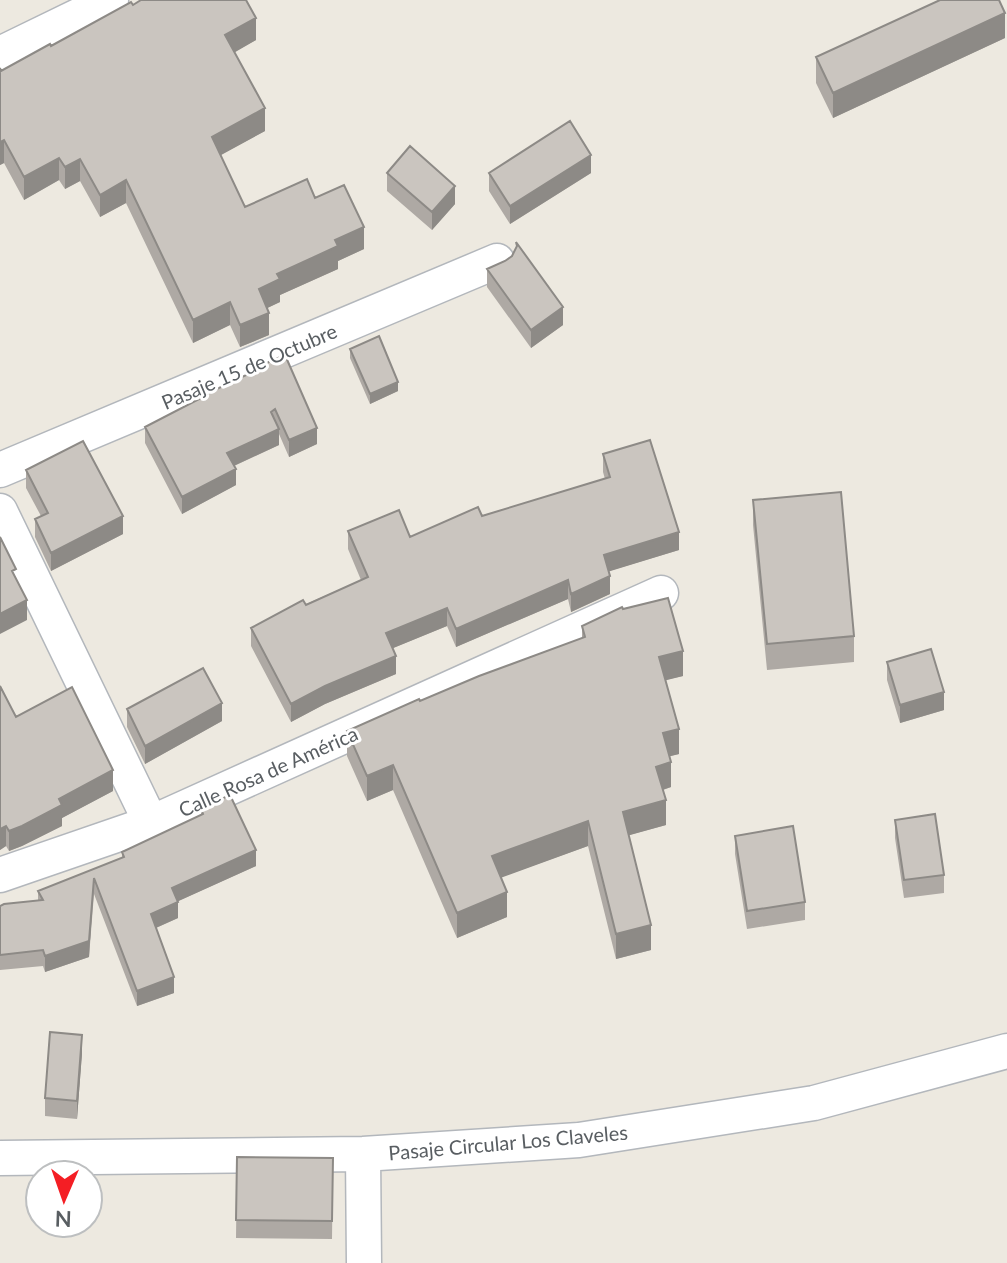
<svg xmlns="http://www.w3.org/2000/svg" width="1007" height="1263" viewBox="0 0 1007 1263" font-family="Lato,sans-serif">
<rect width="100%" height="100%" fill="#ede9e0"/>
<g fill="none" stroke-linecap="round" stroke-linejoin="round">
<defs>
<path id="street" d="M0 54 111 0
M0 470 497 261
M0 511 151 823
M0 875 151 823 661 593
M363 1154 364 1263
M0 1158 363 1154 579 1140 814 1103 1007 1051"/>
</defs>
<use href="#street" stroke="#b3b7bc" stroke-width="37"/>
<use href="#street" stroke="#fff" stroke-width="34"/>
</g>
<path fill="#aea9a4" d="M133 5 256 40 234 52 265 131 220 155 245 207 315 198 364 249 338 261V269L280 295V302L267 308 269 335 240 347 230 325 193 343 126 203 100 217 80 181 65 189 59 180 24 200 4 163 0 165V68L1 71Z
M1005 38 833 118 816 83V57Z
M387 173 455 204 432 230 387 191Z
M489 173H591L510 224 489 191Z
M487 269 563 325 531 348 487 287Z
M350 349 398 391 370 404 350 358Z
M257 367 317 444 289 457 279 434V445L234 466 236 485 182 514 145 443V427L204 397V395L257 370Z
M603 454 679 550 609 571 610 594 571 612 568 599 456 647 447 626 393 648 396 674 325 704 291 722 251 646V628L361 580 348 549V531L410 537 605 479 603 472Z
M26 470 123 534 51 571 35 537V519L41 516 26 488Z
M753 500 854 636V662L767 670 753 525Z
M623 609 683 676 665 680 679 754 670 756 671 787 663 790 666 825 629 835 651 950 616 959 588 846 501 877 507 917 457 938 393 790 367 801 347 756V731L582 638V626Z
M887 662 944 710 900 723 887 680Z
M127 709 222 721 145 764 127 727Z
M16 717 113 791 62 818V826L22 846 9 851 6 846 0 850Z
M201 808 256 866 178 901V918L156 928 174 993 137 1006 94 894 89 957 45 972 43 966 0 970V906L38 900V891L122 858V852L201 815Z
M895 820 944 875V893L904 898 895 838Z
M735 836 805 902V920L747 929 735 854Z
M82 1053 77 1119 45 1116V1098Z
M237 1157 333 1158 332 1239 236 1238Z"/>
<path fill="#8d8a86" d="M1005 13V38L833 118V93Z
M256 18V40L225 58V35Z
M265 108V131L212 160V137Z
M4 140V163L0 165V142Z
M591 155V173L510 224V206Z
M59 158V180L24 200V177Z
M80 159V181L65 189V167Z
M126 180V203L100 217V195Z
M455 186V204L432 230V212Z
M364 227V249L338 261V269L280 295V302L259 312V289L277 274 335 240Z
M230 302V325L193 343V320Z
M563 307V325L531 348V330Z
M269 313V335L240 347V325Z
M398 382V391L370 404V394Z
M317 428V444L289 457V440Z
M279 429V445L227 469V453Z
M236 469V485L182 514V497Z
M123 516V534L51 571V553Z
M679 532V550L604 573V555Z
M610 576V594L571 612V594Z
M568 580V599L456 647V629Z
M27 600V620L0 634V614Z
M447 608V626L386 651V633Z
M683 651V676L659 682V657Z
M396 656V674L325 704 291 722V704L325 686Z
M944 692V710L900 723V705Z
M222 703V721L145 764V746Z
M679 729V754L663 758V733Z
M671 762V787L656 792V767Z
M393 765V790L367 801V776Z
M113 770V791L62 818V826L22 846 9 851V831L59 799Z
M666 800V825L623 837V812Z
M588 821V846L492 881V856Z
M6 826V846L0 850V829Z
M256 850V866L172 904V888Z
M94 878 89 957 45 972V956Z
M507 892V917L457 938V913Z
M178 902V918L151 930V914Z
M651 925V950L616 959V934Z
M174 977V993L137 1006V991Z
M82 1035V1053L77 1119V1101Z"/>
<path fill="#cac5bf" stroke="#8d8a86" stroke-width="2" d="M141 0H246L256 18 225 35 265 108 212 137 245 207 307 179 315 198 344 185 364 227 335 240 338 246 277 274 280 279 259 289 269 313 240 325 230 302 193 320 126 180 100 195 80 159 65 167 59 158 24 177 4 140 0 142V68L1 71 50 44 51 46 131 2 133 5Z
M940 0H999L1005 13 833 93 816 57Z
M570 121 591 155 510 206 489 173Z
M410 146 455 186 432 212 387 173Z
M516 242 563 307 531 330 487 269 505 261 512 256 517 246Z
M379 336 398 382 370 394 350 349Z
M285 355 317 428 289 440 275 409 271 412 279 429 227 453 236 469 182 497 145 427 205 396 204 395 257 370V367Z
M650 440 679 532 604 555 610 576 571 594 568 580 456 629 447 608 386 633 396 656 325 686 291 704 251 628 303 600 306 605 368 577 348 531 399 510 410 537 478 507 482 516 610 477 603 454Z
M83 441 123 516 51 553 35 519 48 513 26 470Z
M841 492 854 636 767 644 753 500Z
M0 537 16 569 12 571 27 600 0 614Z
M668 598 683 651 659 657 679 729 663 733 671 762 656 767 666 800 623 812 651 925 616 934 588 821 492 856 507 892 457 913 393 765 367 776 347 731 419 699 420 701 479 676 585 637 582 626 622 607 623 609Z
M931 649 944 692 900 705 887 662Z
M203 668 222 703 145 746 127 709Z
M0 686 16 717 72 687 113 770 59 799 62 805 22 826 9 831 6 826 0 829Z
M230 795 256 850 172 888 178 902 151 914 174 977 137 991 94 878 89 941 45 956 43 950 0 955V906L4 904 43 900 38 891 124 857 122 852 203 814 201 808Z
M935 814 944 875 904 880 895 820Z
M793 826 805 902 747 911 735 836Z
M50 1032 82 1035 77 1101 45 1098Z
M237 1157 333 1158 332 1221 236 1220Z"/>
<g text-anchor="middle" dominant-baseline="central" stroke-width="6" stroke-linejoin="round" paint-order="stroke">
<g font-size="20" fill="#595e62" stroke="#fff">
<text transform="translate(249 366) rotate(-23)">Pasaje 15 de Octubre</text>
<text transform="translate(268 771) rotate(-24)">Calle Rosa de América</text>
<text transform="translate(508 1142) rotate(-5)">Pasaje Circular Los Claveles</text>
</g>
</g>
<g transform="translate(64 1199) rotate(182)"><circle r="38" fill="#ffffff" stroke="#bdbfc0" stroke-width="2"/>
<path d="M0-6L14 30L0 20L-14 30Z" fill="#f41e24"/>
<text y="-12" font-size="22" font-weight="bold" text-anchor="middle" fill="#595e62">N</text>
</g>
</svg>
